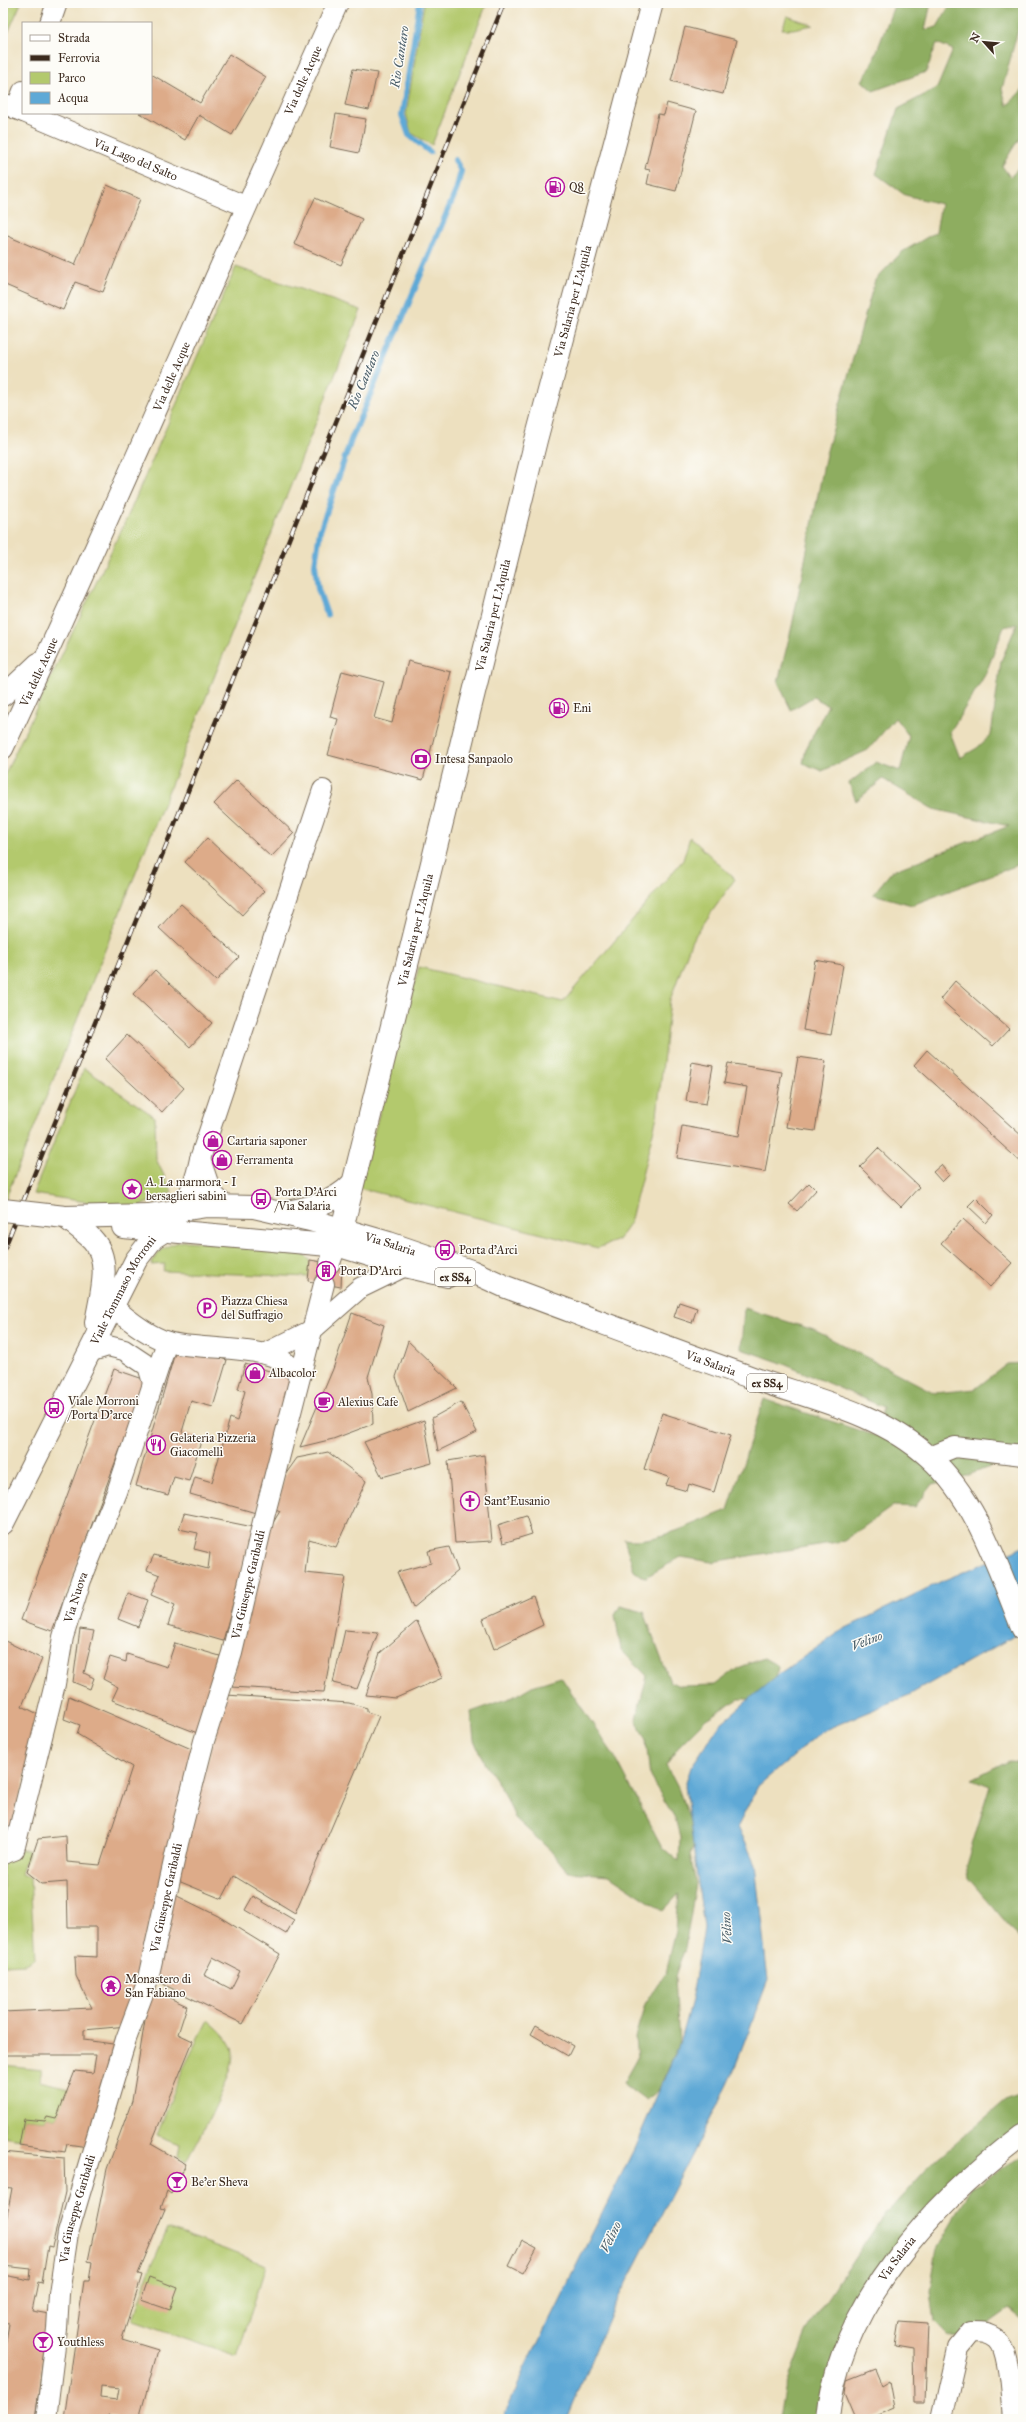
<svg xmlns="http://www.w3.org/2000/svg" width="1026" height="2422" viewBox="0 0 1026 2422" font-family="'IM FELL Great Primer',serif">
<rect width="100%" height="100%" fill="#fdfcf7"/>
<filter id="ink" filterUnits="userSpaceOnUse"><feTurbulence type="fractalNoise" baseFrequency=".025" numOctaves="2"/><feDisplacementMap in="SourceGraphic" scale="8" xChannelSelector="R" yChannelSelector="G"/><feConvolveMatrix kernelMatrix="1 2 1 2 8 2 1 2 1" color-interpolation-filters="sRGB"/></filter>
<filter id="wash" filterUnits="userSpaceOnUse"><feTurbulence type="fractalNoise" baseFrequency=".012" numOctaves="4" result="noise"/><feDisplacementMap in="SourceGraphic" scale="16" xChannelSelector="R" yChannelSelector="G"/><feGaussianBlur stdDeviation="0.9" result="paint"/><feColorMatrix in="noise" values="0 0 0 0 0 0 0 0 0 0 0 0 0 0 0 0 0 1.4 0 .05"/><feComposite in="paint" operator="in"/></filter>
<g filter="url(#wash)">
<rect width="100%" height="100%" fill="#ede0bf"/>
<path fill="#b3c96d" stroke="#777a46" d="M3 3H21L3 44Z
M424 3H487L432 145 411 133 406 114Z
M787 16 813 25 793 29H782Z
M236 267 361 310 5 1200 3 1199V778L127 518Z
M690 837 735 879 692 940 670 1000 657 1116 630 1223 618 1240 598 1248 359 1188 419 967 563 1002 683 860Z
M84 1068 155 1117 156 1159 172 1192 133 1209 33 1194Z
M185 1241 296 1249 310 1260V1277L163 1271 165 1264 151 1265C159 1249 168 1244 185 1241Z
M14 1850H29L21 1874 30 1878 35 1958 25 1964 3 1965V1854Z
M208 2020C217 2028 227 2036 232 2048 240 2068 197 2141 187 2161L178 2156 180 2144 157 2135 184 2067Z
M3 2065 42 2069 39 2081 69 2088 56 2119 47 2117 45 2121 24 2119 21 2139 3 2136Z
M168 2228 266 2265 237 2357 133 2321 148 2274Z"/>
<path fill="#8ead60" stroke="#646c3f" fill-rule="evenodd" d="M895 3H931L925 30 937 27 951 3H1023V12L1002 89 1007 106 1023 89V132L1002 166 1010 177 1023 164V863L912 905 873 894 892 871 1009 826 933 809 883 779 856 801 849 783 876 762 900 771 909 736 895 718 868 750 822 771 803 763 806 749 828 705 813 697 791 710 778 682 792 626 826 454 875 280 902 252 936 232 941 204 905 195 876 174 898 109 937 88 953 50 937 43 926 72 873 91 862 81 872 64ZM1017 624 1001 661 991 735 977 748 960 758 950 732 985 675 1004 627Z
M744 1308 814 1330 935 1393 975 1389 1007 1364 1023 1363V1454L966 1476 932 1484 915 1507 893 1506 844 1541 711 1562 681 1557 644 1578 634 1571 624 1539C655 1545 698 1521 728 1510L764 1399 876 1436 883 1407 779 1362 741 1349Z
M620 1606 644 1612 670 1682 681 1686 715 1685 738 1668 764 1658 778 1666 774 1693 748 1699H739L706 1719 680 1745 666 1765 678 1788 697 1840 690 1854 696 1883 685 1948 675 1977 679 2044 658 2091 646 2100 623 2083 637 2058 635 2037 645 2004 666 1972 676 1931 679 1894 663 1911 609 1875 568 1872 550 1850 515 1818 504 1792 484 1763 474 1740 471 1712 513 1697 532 1686 561 1677 615 1757 662 1847 679 1862 680 1837 675 1818 650 1777 646 1741 636 1719 647 1676 621 1650 615 1615Z
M1009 1760 1023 1761V1942L968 1878 966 1865 990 1786 972 1779Z
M1023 2095V2126L995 2146 836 2350 821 2393 820 2419H780L785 2389 807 2330 881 2219 935 2160 1005 2101Z
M1023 2156V2320L1009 2309 968 2338 949 2337 934 2322 930 2292 937 2248 972 2188Z"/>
<path fill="#5ea9d6" stroke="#4c6a7a" d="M1023 1547V1631L909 1695 822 1731 758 1786 738 1826 755 1864 768 1980 737 2062 713 2114 612 2310 567 2419H503L525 2369 634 2149 679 2044 691 2001 704 1928 685 1786 691 1767 720 1724 780 1673 844 1629 942 1581Z"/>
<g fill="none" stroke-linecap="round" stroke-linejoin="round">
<path stroke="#5ea9d6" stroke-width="6" d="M420 3 402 115 409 135 430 152
M327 615 318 589 315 565 320 531 351 440 456 191 461 171 455 160"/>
</g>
<g id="blocks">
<path fill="#ddab89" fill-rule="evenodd" d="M685 27 737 40 723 94 671 81Z
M229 54 266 77 232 135 199 115 185 140 139 113H151V74L200 103Z
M353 69 377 73 369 110 345 105Z
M667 103 696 111 676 191 647 184 650 170 645 169 658 114 664 115Z
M336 114 366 119 359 153 330 147Z
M107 185 140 199 103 292 75 282 63 310 3 284V234L75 265Z
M315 198 362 219 341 265 294 244Z
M408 661 451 672 423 780 328 755 338 719 330 717 342 671 384 682 374 718 392 723Z
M237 780 294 833 271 857 214 804Z
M207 838 264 891 242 915 185 862Z
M181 904 239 957 216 981 159 928Z
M815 960 843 965 831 1035 803 1030Z
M155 970 212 1023 190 1047 133 994Z
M955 981 1009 1029 993 1046 940 999Z
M127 1035 184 1088 162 1112 105 1059Z
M927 1050 1023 1137V1164L914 1065Z
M798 1057 826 1061 815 1131 786 1127Z
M692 1062 713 1066 706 1104 686 1101Z
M728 1063 782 1072 765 1172 677 1158 682 1126 739 1136 747 1087 724 1083Z
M878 1148 919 1187 901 1207 860 1167Z
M941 1165 949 1175 942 1182 933 1172Z
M809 1183 816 1190 797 1211 789 1204Z
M976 1198 993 1215 986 1223 968 1206Z
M963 1219 1012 1263 990 1287 941 1243Z
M310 1260 342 1265 341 1287 308 1281Z
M679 1302 697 1308 692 1323 674 1317Z
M352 1313 384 1325 368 1377 372 1394 373 1424 333 1439 300 1447 333 1369Z
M408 1341 457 1388 408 1412 396 1377Z
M177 1346 227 1360 213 1407 191 1401 182 1432 202 1438 189 1481 174 1477 168 1495 136 1486Z
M245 1364 294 1378 256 1513 190 1494 195 1477 212 1482 230 1418 237 1421 245 1391 238 1389Z
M114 1369 146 1380 52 1631 21 1620Z
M461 1402 477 1432 438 1451 432 1418Z
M662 1413 731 1435 714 1492 689 1484 687 1491 666 1485 669 1477 644 1469Z
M424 1420 432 1463 382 1477 364 1442Z
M328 1452 366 1481 336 1547 309 1539 305 1573 345 1577 324 1692 230 1687 270 1528 280 1511 276 1509 285 1475 297 1458Z
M484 1455 492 1541 455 1543 448 1461Z
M184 1513 253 1527 223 1641 168 1625 175 1605 151 1595 160 1575 147 1570 154 1555 208 1569 210 1553 194 1549 198 1533 179 1529Z
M526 1516 532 1534 503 1543 498 1525Z
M449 1547 458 1571 413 1608 397 1572 431 1563 428 1551Z
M128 1593 148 1600 138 1627 118 1619Z
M533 1596 543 1625 494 1649 483 1619Z
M417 1621 442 1678 396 1698 366 1695 380 1653Z
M80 1629 94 1631 84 1673 94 1678 90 1689 73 1682Z
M345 1630 378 1633 357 1689 333 1683Z
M3 1640 42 1659 22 1706 42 1716 9 1837 3 1836V1752L6 1740H3Z
M175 1643 220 1656 200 1734 112 1700 118 1687 103 1679 110 1657 126 1662 127 1654 167 1667Z
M226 1695 349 1703 367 1708V1712L379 1716 295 1913 234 1876 222 1899 176 1880Z
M69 1696 196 1751 127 2026 84 2030V2040L120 2045 88 2147 67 2144 65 2152 19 2145 24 2119 45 2121 47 2117 56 2119 75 2071 93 2073 96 2055H3V2012L92 2008 76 1976 75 1956 97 1957V1927H68L67 1882 42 1884 27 1872 38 1839 66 1836 67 1862 100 1865 132 1767 77 1734 80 1725 64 1719Z
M173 1894 218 1916 280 1954 243 2024 151 1978ZM213 1957 240 1971 231 1989 204 1975Z
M253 1896 294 1920 286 1934 245 1910Z
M150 1989 187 2006 178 2034 193 2041 151 2144 186 2164 171 2194 167 2191 161 2208 165 2209 138 2274 142 2275 122 2339 158 2350 139 2419H117V2416L108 2415V2419H64L84 2281H89L92 2262 88 2261 107 2169 132 2101ZM101 2386 119 2388 117 2400 100 2398Z
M536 2025 573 2046 568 2056 531 2034Z
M3 2152 64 2158 65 2192 52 2247 48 2246 42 2283 38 2282 32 2311 49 2314 35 2419H3V2345L5 2346 9 2324 3 2323V2275L30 2280 31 2269 3 2266V2221H6L12 2188 3 2187Z
M522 2240 537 2248 523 2273 509 2266Z
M149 2277 178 2288 170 2310 141 2300Z
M899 2321 928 2323 925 2402H914L913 2349 895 2346Z
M875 2369 882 2386 890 2381 895 2408 869 2419H856L845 2393 847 2380Z"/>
</g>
</g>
<g filter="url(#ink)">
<use href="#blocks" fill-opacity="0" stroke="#796a56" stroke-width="1"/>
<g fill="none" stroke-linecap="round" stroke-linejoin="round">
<defs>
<g id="minor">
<path d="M50 23 57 3"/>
<path d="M3 103 23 112"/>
<path d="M16 109 23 91"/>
<path id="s1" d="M26 113 245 206"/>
<path d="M3 696 38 663"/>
<path id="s2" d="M3 749C119 502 225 251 338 3"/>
<path d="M200 1159 211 1192 225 1206"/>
<path d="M179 1210C191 1194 196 1178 200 1159L323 790"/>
<path d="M330 1263 341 1231"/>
<path d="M111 1305C127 1319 148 1336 168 1342 201 1352 285 1341 299 1378"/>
<path d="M89 1352 108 1346 124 1350 148 1366 153 1383"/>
<path d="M266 1353 312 1330 360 1288 405 1266"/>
<path d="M930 1457 955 1447 1023 1455"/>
<path id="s3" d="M3 1854 14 1850 55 1684 63 1637 81 1580 117 1492 167 1342"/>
<path id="s4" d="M46 2419 57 2329 59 2294 68 2233 126 2039 147 1983 178 1843 204 1741 232 1653 265 1513 324 1284"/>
<path d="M942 2419 958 2348 971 2332C981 2332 989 2332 997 2339 1010 2350 1011 2401 1013 2419"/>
</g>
<g id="tertiary">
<path d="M65 1217C74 1224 84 1231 92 1239 113 1261 100 1297 96 1323"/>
<path id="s5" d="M3 1523 136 1260 153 1238 175 1224"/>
</g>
<g id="secondary">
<path d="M282 1213C308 1208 333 1204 352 1184"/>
<path id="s6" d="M342 1229 536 440 652 3"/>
<path id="s7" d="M828 2419C838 2305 935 2201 1023 2135"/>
</g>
<g id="primary">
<path id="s8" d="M65 1217 148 1215 207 1206 254 1207 310 1220 389 1243 471 1271 506 1287C587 1317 668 1348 750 1377 811 1399 880 1412 929 1457 978 1501 998 1569 1023 1629"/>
<path d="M123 1227 340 1246 405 1266 448 1276"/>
</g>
</defs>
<use href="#minor" stroke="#796a56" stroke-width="22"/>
<use href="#tertiary" stroke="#796a56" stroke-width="24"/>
<use href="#secondary" stroke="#796a56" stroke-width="24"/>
<use href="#primary" stroke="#796a56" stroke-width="24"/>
<use href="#minor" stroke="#fff" stroke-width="20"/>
<use href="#tertiary" stroke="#fff" stroke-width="22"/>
<use href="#secondary" stroke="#fff" stroke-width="22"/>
<use href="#primary" stroke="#fff" stroke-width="22"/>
<defs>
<path id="rail" d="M3 1252 504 3"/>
</defs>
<use href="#rail" stroke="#3b2a1e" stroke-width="4.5"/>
<use href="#rail" stroke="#fdfcf7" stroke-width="3" stroke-dasharray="9" stroke-linecap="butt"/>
<defs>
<path id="primary-bridge" d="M3 1210 65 1217"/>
</defs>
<use href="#primary-bridge" stroke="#796a56" stroke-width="24" stroke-linecap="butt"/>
<use href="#primary-bridge" stroke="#fff" stroke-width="22"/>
</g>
</g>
<defs>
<symbol id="fuel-ring" viewBox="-11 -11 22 22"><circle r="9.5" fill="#fdfcf7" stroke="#b5179e" stroke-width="1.5"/><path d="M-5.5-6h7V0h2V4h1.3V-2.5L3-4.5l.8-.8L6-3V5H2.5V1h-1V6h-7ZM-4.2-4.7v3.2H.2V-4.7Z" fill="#b5179e"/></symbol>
<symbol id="bank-ring" viewBox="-11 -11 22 22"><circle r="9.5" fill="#fdfcf7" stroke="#b5179e" stroke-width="1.5"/><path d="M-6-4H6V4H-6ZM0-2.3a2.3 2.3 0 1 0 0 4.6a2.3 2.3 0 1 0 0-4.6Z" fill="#b5179e"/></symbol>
<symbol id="shop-ring" viewBox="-11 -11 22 22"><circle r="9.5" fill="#fdfcf7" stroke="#b5179e" stroke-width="1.5"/><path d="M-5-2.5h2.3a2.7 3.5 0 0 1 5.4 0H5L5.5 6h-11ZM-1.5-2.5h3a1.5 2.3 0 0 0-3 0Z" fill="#b5179e"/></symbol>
<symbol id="sight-ring" viewBox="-11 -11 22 22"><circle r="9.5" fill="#fdfcf7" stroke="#b5179e" stroke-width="1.5"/><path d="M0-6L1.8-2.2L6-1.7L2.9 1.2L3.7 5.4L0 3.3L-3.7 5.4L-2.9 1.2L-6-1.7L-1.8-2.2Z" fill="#b5179e"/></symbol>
<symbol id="bus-ring" viewBox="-11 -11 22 22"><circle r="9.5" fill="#fdfcf7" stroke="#b5179e" stroke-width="1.5"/><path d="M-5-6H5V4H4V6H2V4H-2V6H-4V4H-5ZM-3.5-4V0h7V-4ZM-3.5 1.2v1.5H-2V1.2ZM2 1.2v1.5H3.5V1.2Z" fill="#b5179e"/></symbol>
<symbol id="building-ring" viewBox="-11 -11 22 22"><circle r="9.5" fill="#fdfcf7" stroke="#b5179e" stroke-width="1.5"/><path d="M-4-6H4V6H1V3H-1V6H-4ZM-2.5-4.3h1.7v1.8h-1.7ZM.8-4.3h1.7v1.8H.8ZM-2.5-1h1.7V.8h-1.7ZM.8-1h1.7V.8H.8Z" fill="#b5179e"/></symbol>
<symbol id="parking-ring" viewBox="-11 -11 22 22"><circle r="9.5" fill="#fdfcf7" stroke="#b5179e" stroke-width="1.5"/><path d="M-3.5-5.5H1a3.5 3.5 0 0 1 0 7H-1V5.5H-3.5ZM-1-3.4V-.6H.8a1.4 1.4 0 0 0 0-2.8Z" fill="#b5179e"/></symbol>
<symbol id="cafe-ring" viewBox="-11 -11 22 22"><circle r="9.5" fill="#fdfcf7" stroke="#b5179e" stroke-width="1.5"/><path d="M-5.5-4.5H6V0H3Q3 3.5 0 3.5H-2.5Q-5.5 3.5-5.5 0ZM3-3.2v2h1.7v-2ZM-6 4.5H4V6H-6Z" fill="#b5179e"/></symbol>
<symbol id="restaurant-ring" viewBox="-11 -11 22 22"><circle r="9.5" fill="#fdfcf7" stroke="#b5179e" stroke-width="1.5"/><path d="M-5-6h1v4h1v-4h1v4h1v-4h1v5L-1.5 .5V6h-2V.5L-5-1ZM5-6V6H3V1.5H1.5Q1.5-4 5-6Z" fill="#b5179e"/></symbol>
<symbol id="church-ring" viewBox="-11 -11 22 22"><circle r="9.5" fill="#fdfcf7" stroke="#b5179e" stroke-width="1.5"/><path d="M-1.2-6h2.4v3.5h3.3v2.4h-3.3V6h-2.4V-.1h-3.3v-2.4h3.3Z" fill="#b5179e"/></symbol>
<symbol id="temple-ring" viewBox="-11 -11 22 22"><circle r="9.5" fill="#fdfcf7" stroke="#b5179e" stroke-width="1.5"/><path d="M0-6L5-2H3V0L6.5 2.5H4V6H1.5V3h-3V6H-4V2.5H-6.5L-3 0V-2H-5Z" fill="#b5179e"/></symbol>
<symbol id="bar-ring" viewBox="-11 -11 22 22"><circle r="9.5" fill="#fdfcf7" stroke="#b5179e" stroke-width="1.5"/><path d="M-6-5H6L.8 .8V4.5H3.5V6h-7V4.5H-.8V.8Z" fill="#b5179e"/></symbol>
</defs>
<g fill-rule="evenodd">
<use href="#fuel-ring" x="544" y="176" width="22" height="22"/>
<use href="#fuel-ring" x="548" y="697" width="22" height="22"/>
<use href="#bank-ring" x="410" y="748" width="22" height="22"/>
<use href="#shop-ring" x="202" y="1130" width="22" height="22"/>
<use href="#shop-ring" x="211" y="1149" width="22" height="22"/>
<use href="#sight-ring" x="121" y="1178" width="22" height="22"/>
<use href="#bus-ring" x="250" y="1188" width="22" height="22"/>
<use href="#bus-ring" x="434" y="1239" width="22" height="22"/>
<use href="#building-ring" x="315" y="1260" width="22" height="22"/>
<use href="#parking-ring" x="196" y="1297" width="22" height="22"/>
<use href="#shop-ring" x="244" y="1362" width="22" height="22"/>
<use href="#cafe-ring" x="313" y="1391" width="22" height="22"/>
<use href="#bus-ring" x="43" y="1397" width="22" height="22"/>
<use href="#restaurant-ring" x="145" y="1434" width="22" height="22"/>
<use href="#church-ring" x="459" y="1490" width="22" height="22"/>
<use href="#temple-ring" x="100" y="1975" width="22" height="22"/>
<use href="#bar-ring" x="166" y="2171" width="22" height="22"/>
<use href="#bar-ring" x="32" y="2331" width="22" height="22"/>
</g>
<g text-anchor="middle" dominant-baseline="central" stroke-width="3" stroke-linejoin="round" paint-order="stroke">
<g fill="#fdfcf7" stroke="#75695f" stroke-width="1">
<rect x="435" y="1268" width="40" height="18" rx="3"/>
<rect x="747" y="1374" width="40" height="18" rx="3"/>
</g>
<g font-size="11" font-weight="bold" fill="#3b2a1e">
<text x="455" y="1277">ex SS4</text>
<text x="767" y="1383">ex SS4</text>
</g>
<g font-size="12" fill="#3b2a1e" stroke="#fdfcf7">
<text stroke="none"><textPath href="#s2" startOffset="733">Via delle Acque</textPath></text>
<text stroke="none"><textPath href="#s1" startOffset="119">Via Lago del Salto</textPath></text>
<text stroke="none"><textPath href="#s6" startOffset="956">Via Salaria per L'Aquila</textPath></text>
<text stroke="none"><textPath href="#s2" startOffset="409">Via delle Acque</textPath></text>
<text stroke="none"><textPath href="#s6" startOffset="632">Via Salaria per L'Aquila</textPath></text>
<text stroke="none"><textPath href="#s2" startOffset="85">Via delle Acque</textPath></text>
<text stroke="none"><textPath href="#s6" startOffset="308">Via Salaria per L'Aquila</textPath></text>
<text stroke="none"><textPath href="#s8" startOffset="331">Via Salaria</textPath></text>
<text stroke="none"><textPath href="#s5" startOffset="262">Viale Tommaso Morroni</textPath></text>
<text stroke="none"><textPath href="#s8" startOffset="673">Via Salaria</textPath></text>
<text stroke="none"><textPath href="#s4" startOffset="861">Via Giuseppe Garibaldi</textPath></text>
<text stroke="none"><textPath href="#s3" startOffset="272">Via Nuova</textPath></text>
<text stroke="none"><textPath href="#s4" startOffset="537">Via Giuseppe Garibaldi</textPath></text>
<text stroke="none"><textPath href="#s4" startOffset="213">Via Giuseppe Garibaldi</textPath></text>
<text stroke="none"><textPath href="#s7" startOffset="177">Via Salaria</textPath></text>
</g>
<g font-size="12" fill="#3b2a1e" stroke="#fdfcf7" text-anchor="start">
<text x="569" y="187">Q8</text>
<text x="573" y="708">Eni</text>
<text x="435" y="759">Intesa Sanpaolo</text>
<text x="227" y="1141">Cartaria saponer</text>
<text x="236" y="1160">Ferramenta</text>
<text x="146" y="1182">A. La marmora - I<tspan x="146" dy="14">bersaglieri sabini</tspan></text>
<text x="275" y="1192">Porta D'Arci<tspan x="275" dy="14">/Via Salaria</tspan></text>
<text x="459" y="1250">Porta d'Arci</text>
<text x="340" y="1271">Porta D'Arci</text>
<text x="221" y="1301">Piazza Chiesa<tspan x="221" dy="14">del Suffragio</tspan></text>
<text x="269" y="1373">Albacolor</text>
<text x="68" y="1401">Viale Morroni<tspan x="68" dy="14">/Porta D'arce</tspan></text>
<text x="338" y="1402">Alexius Cafe</text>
<text x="170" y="1438">Gelateria Pizzeria<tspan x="170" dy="14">Giacomelli</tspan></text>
<text x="484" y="1501">Sant'Eusanio</text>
<text x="125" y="1979">Monastero di<tspan x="125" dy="14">San Fabiano</tspan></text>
<text x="191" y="2182">Be'er Sheva</text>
<text x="57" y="2342">Youthless</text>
</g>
<g font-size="13" font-style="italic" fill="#495d68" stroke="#fdfcf7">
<text transform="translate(400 57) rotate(-81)">Rio Cantaro</text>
<text transform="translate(364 380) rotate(-67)">Rio Cantaro</text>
<text transform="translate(867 1641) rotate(-21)">Velino</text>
<text transform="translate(727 1928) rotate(-93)">Velino</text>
<text transform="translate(611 2237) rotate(-64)">Velino</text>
</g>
</g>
<rect width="1026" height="2422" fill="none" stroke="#fdfcf7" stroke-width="16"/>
<rect x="22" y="22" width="130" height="92" fill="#fdfcf7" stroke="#afa8a0"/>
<rect x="30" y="35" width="20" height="6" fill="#ffffff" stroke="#afa8a0"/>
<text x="58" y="42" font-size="12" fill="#3b2a1e">Strada</text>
<rect x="30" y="55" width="20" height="6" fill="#3b2a1e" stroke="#afa8a0"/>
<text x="58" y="62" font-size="12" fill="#3b2a1e">Ferrovia</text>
<rect x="30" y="72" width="20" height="12" fill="#b3c96d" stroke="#afa8a0"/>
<text x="58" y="82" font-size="12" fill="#3b2a1e">Parco</text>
<rect x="30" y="92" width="20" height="12" fill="#5ea9d6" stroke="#afa8a0"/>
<text x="58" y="102" font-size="12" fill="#3b2a1e">Acqua</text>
<g transform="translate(984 42) rotate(297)" stroke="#fdfcf7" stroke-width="3" paint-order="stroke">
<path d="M0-3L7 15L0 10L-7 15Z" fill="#3b2a1e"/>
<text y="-6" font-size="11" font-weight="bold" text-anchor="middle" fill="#3b2a1e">N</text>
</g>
</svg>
